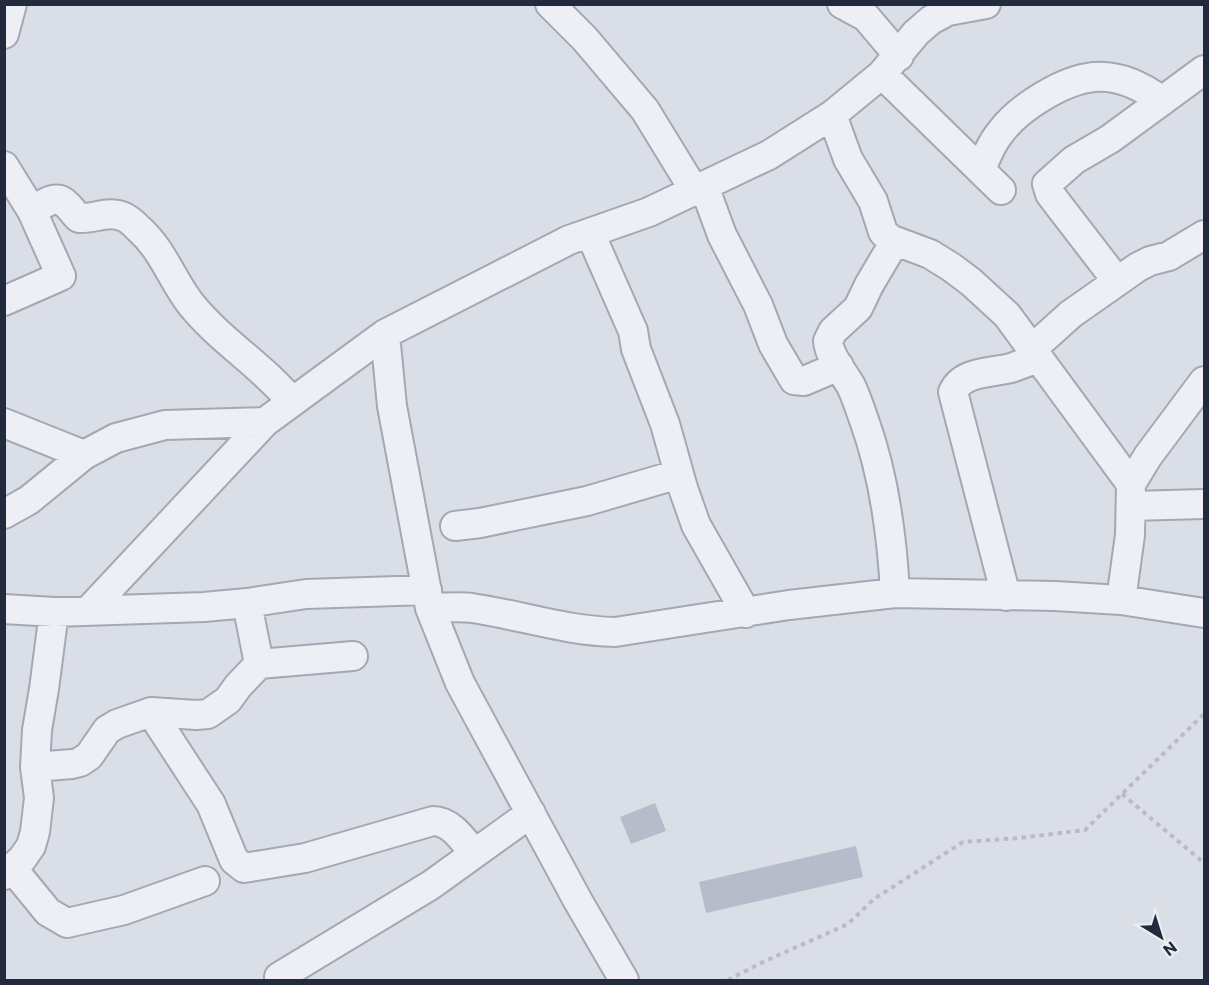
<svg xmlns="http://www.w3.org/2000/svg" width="1209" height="985" viewBox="0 0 1209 985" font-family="Commissioner,sans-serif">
<rect width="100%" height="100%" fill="#dadee7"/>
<path fill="#b7bcca" d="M655 803 666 831 631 844 620 817Z
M856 846 863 877 706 913 699 882Z"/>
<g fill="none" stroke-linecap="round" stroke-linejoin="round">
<defs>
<path id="minor" d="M550 4 585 39 645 110 694 190
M842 4 866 17 899 56
M4 34 12 4
M882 74 1001 190
M832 115 848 159 873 201 883 232 890 239 930 254 951 267 971 282 1007 315 1131 484
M4 166 32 211 61 276 4 301
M981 170C986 157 991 144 1000 133 1018 108 1063 80 1094 77 1119 75 1142 86 1162 101
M704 186 722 235 758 305 773 344 794 380 804 381 839 366
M32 211C42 205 56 193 66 204 71 208 74 214 79 218 95 219 108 210 124 217 129 219 134 224 138 228 163 250 171 278 190 303 220 341 262 365 292 402
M590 233 633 331 636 349 665 424 683 488 696 525 746 613
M1117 281 1050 194 1047 184 1074 160 1110 139 1204 70
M385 334 392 406 430 608 460 683 578 901 624 980
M1032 349 1071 314 1138 267 1150 261 1169 256 1204 235
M4 423 84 455
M1131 506 1204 504
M4 514 29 500 84 455 116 438 165 425 265 422
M455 526 480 523 587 501 679 474
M895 593C892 535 884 475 864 420 860 409 856 396 851 386 843 372 829 356 828 341L833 331 858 308 869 285 895 241
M1006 596 953 392C962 371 991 373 1011 368 1020 365 1029 361 1038 358
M1121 600 1130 535 1131 484 1148 456 1204 381
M247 603 259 664
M430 608C444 608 459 606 472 608 520 615 566 631 615 632L789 605 895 593 1055 596 1121 600 1204 613
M4 609 54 612 204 607 247 603 306 594 427 590
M90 609 265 422 385 334 569 240 649 212 769 155 832 115 882 74 916 33 931 20 948 11 986 4
M151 712 211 804 234 860 244 868 305 858 433 821C451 821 463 840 474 853
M35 767 72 764 80 762 89 756 107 730 117 724 151 712 196 715 208 714 228 700 238 686 259 664 353 656
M12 868 48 912 67 923 124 910 205 881
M4 875 22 859 31 846 35 832 39 798 35 767 37 730 44 689 54 612
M279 977 431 885 531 813"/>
</defs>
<use href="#minor" stroke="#a3a8b4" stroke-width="32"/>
<path stroke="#b9bcc5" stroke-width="4" stroke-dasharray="4.5 4.5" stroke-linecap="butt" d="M1122 794 1204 863
M728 980 763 962 848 924 874 899 963 842 1019 838 1085 830 1204 714"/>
<use href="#minor" stroke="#edeff5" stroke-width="28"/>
</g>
<rect width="1209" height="985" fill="none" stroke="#242a3e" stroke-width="12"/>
<g transform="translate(1161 937) rotate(142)" stroke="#eaedf4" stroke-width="4.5" paint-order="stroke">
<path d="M0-4.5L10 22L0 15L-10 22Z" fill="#242a3e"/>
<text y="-9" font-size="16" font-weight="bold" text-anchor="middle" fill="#242a3e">N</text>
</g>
</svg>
